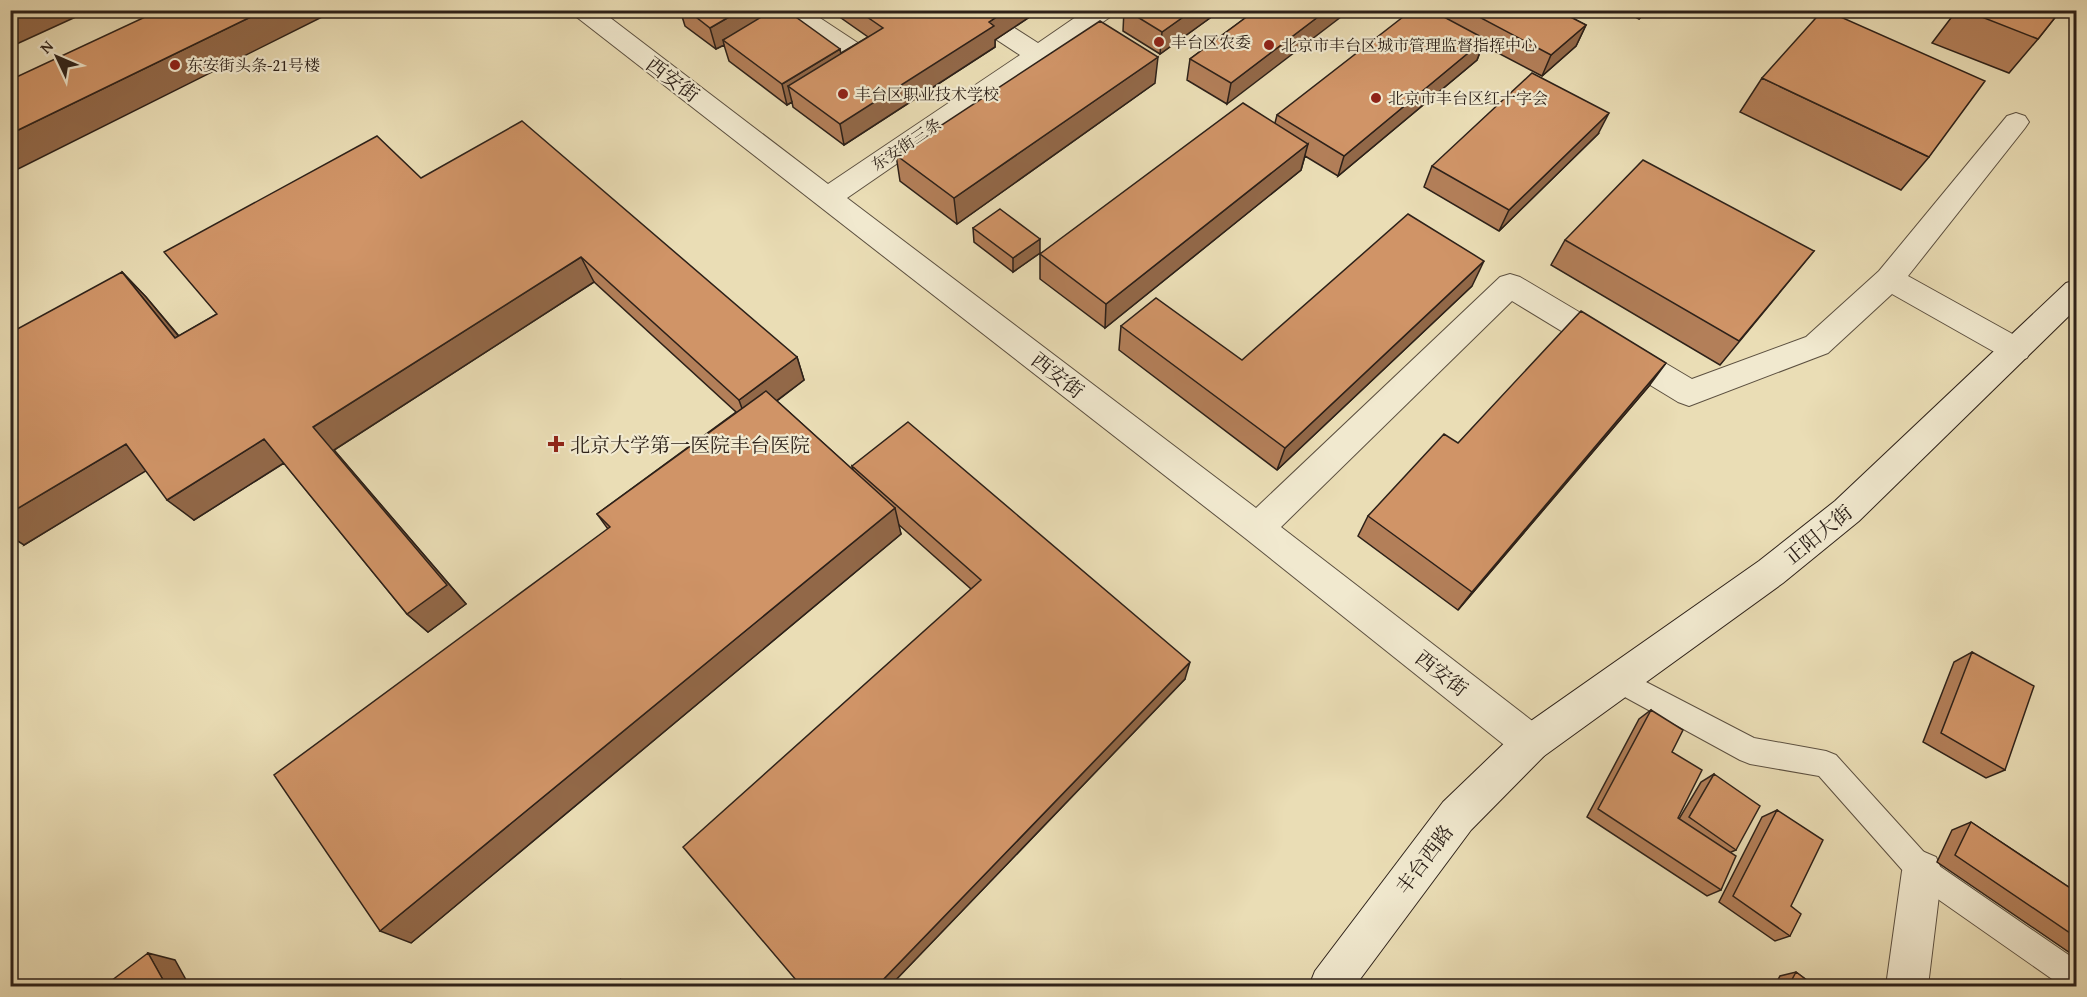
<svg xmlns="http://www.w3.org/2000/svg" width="2087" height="997" viewBox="0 0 2087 997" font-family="'Gentium Book Plus','Noto Serif SC',serif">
<rect width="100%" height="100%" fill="#eaddb5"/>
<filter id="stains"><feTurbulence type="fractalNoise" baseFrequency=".00333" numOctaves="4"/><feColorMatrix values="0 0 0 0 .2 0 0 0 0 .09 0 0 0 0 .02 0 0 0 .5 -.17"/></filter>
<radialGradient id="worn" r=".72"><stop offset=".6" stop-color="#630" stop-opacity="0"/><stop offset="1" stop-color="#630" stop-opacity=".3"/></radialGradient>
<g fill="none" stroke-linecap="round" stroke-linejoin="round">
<defs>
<path id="lane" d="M1621 669 1754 738 1826 751 1836 755 1932 861 2076 960V986H2062L1912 881 1819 776 1750 764 1740 760 1612 690 1608 681 1612 672Z"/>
<path id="street" d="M571 10H600L828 184 1020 55 959 15 956 10H986L1038 43 1086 10H1116L1113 15 847 198 1256 508 1500 277 1510 274 1520 277 1692 379 1806 337 1879 271 2007 116 2016 113 2025 116 2029 122 2025 128 1908 276 2027 342 2031 350 2027 358 2016 362 2005 358 1892 294 1828 353 1689 406 1678 402 1512 301 1281 527 1544 730 1550 743 1544 756 1531 761 1518 756 1245 538 574 15Z
M797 10H827L820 18 861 45 865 51 861 57 852 59 843 57 794 24 791 18Z
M1922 851 1936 857 1942 871 1928 986H1886L1902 871 1908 857Z"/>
<path id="secondary" d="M2076 280V309L1859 521 1783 583 1544 756 1471 830 1355 986H1309L1315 971 1443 802 1518 730 1759 561 1835 501 2066 283Z"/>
</defs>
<use href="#lane" stroke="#5c5040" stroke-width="2"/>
<use href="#street" stroke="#5c5040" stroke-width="2"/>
<use href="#secondary" stroke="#2d2119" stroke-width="2"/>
<use href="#lane" fill="#f1e9cf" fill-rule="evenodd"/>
<use href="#street" fill="#f1e9cf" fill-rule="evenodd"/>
<use href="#secondary" fill="#f1e9cf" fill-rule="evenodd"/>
</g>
<path fill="#b37f59" stroke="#2d2119" stroke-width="1.5" d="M680 10H786L841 53 868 37 834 13 833 10H1040L995 40V47L844 145 793 107 792 102 787 105 729 61 724 45 716 49 685 26Z
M1124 10H1221L1160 54 1123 31Z
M1256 10 1227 104 1187 80 1190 59Z
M1440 10H1557L1586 25 1576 46 1542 76 1483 45 1477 60 1338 176 1305 156 1301 170 1105 328 1040 279V254L1275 123 1277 115 1438 14Z
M1622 10H1648L1639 19Z
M1957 10H2061L2038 39 2009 73 1932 43Z
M1762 78 1929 157 1901 190 1740 112Z
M1155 83 957 224 900 181 896 155Z
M1598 134 1499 231 1424 187 1432 166Z
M421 178 797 357 804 380 777 401 853 470 852 466 1185 679 889 987H802L971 589 898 524 901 534 411 943 608 529 597 514 736 412 594 282 334 450 466 604 428 632 407 614 284 463 194 520 146 470 24 545 122 272 146 297 179 336 217 314Z
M973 228 1040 253 1013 272 974 242Z
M1565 240 1814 251 1720 365 1551 265Z
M1472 286 1277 470 1119 350 1121 326 1242 360Z
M1649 386 1458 610 1358 536 1368 516 1458 443Z
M1972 652 2005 770 1986 778 1923 742 1954 662Z
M1651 710 1672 752 1678 818 1679 819 1701 782 1714 774 1736 850 1731 852 1721 890 1707 896 1587 817 1639 719Z
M1777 810 1791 906 1790 936 1775 941 1719 902 1762 817Z
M1971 822 2076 892V957L1937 862 1952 830Z
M1796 972 1816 987H1774L1780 976Z"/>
<path fill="#926848" stroke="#2d2119" stroke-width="1.5" d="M25 10H91L10 47V17Z
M265 10H336L10 173V134Z
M741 10H784L723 40 724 45 716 49 710 28Z
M1007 10H1040L995 40V47L844 145 840 124Z
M1193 10H1221L1160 54 1162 32Z
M1327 10H1350L1227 104 1231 83Z
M1643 10H1648L1639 19Z
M1586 25 1576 46 1542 76 1551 55Z
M1485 39 1477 60 1338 176 1344 156Z
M840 49 844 70 788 86 792 102 787 105 782 84Z
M1158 57 1155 83 957 224 954 198Z
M1609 113 1598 134 1499 231 1509 210Z
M1308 144 1301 170 1105 328 1106 304Z
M1040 239V253L1013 272V258Z
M581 257 594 282 334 450 466 604 428 632 407 614 313 427Z
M1484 261 1472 286 1277 470 1285 448Z
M122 272 146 297 200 362 175 338Z
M797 357 804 380 747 423 739 400Z
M1666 363 1649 386 1458 610 1472 592Z
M264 439 287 461 194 520 167 500Z
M126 444 154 466 24 545 10 536V513Z
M895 508 901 534 411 943 380 931Z
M1190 662 1185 679 889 987H876Z
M148 953 175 960 190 987H167Z
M622 980 635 986V987H627Z"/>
<path fill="#d09467" stroke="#2d2119" stroke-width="1.5" d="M10 10H25L10 17Z
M160 10H265L10 134V80Z
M687 10H741L710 28Z
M773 10H786L840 49 782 84 723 40Z
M857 10H1007L989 22 994 26 840 124 788 86 883 28Z
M1126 10H1193L1162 32Z
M1256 10H1327L1231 83 1190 59Z
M1412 10H1431L1485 39 1344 156 1277 115Z
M1466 10H1557L1586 25 1551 55Z
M1823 10H1825L1985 81 1929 157 1762 78Z
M1964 10H2061L2038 39Z
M1100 21 1158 57 954 198 896 155Z
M1532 73 1609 113 1509 210 1432 166Z
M1243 103 1308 144 1106 304 1040 254Z
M522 121 797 357 739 400 581 257 313 427 447 585 407 614 264 439 167 500 126 444 10 513V333L122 272 175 338 217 314 164 252 377 136 421 178Z
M1643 160 1814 251 1739 341 1565 240Z
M1000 209 1040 239 1013 258 973 228Z
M1408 214 1484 261 1285 448 1121 326 1156 298 1242 360Z
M1581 311 1666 363 1472 592 1368 516 1444 434 1458 443Z
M766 391 895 508 380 931 274 775 610 527 597 514Z
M908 422 1190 662 876 987H802L683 847 981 580 852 466Z
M1972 652 2034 686 2005 770 1941 733Z
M1651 710 1683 730 1672 752 1702 770 1678 818 1736 856 1721 890 1598 809Z
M1714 774 1760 806 1736 850 1689 817Z
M1777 810 1823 840 1791 906 1801 914 1790 936 1733 896Z
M1971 822 2076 892V937L1955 855Z
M148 953 167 987H103Z
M1796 972 1816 987H1788Z
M622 980 627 987H615Z"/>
<g fill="#8f2418" stroke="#f1e9cf" stroke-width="2">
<circle cx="1159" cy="42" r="6"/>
<circle cx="1269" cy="45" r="6"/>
<circle cx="175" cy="65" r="6"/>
<circle cx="843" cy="94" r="6"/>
<circle cx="1376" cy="98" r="6"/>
<path d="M553 435h6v6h6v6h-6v6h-6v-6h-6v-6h6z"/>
</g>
<g text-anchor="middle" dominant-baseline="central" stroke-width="4.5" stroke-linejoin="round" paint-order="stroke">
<g font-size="16" fill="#2d2119" stroke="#f1e9cf" text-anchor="start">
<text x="1171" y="42">丰台区农委</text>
<text x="1281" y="45">北京市丰台区城市管理监督指挥中心</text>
<text x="187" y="65">东安街头条-21号楼</text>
<text x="855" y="94">丰台区职业技术学校</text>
<text x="1388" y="98">北京市丰台区红十字会</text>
</g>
<g font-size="16" fill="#2d2119" stroke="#f1e9cf">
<text transform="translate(906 144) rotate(-34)">东安街三条</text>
</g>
<g font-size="20" fill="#2d2119" stroke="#f1e9cf">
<text transform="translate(673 79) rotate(37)">西安街</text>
<text transform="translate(1058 375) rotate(38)">西安街</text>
<text transform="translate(1818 534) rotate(-39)">正阳大街</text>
<text transform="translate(1442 673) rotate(38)">西安街</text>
<text transform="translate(1424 859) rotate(-53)">丰台西路</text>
</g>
<g font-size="20" fill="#2d2119" stroke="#f1e9cf" text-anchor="start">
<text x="570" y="444">北京大学第一医院丰台医院</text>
</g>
</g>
<rect width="2087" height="997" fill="none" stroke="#eaddb5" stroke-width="36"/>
<rect x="12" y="12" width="2063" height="973" fill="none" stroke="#2d2119" stroke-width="3"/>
<rect x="18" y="18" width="2051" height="961" fill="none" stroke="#2d2119" stroke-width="1.5"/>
<g transform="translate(57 57) rotate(314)" stroke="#f1e9cf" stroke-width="4.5" paint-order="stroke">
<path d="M0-4.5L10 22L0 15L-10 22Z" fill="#2d2119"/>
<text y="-9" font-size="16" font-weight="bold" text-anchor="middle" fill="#2d2119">N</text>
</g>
<rect width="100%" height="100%" filter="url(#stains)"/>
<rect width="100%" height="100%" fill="url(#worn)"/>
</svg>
